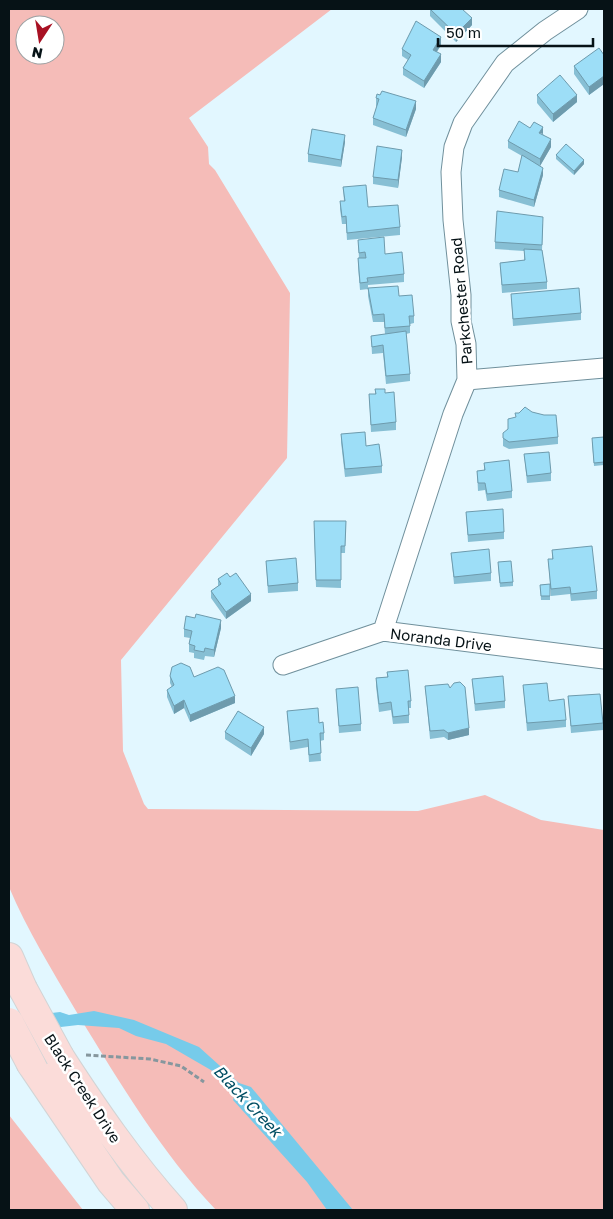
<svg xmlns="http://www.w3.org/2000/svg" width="613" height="1219" viewBox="0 0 613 1219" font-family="'Golos Text',sans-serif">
<rect width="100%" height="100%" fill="#e2f7ff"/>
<path fill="#f5bcb8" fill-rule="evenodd" d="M9 9H332L189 118 208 147 209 164 215 170 290 293 287 458 121 660 123 751 144 804 148 809 418 811 485 795 541 820 604 830V1210H216C160 1151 118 1080 76 1011 52 970 27 930 9 887ZM25 25H55V55H25Z
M9 1115 83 1210H9Z"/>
<path fill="#76cbea" d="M94 1011 134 1020 199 1047 239 1083 251 1087 353 1210H327L307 1182 233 1100 235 1094 216 1073 166 1044 136 1036 119 1028 78 1025 9 1033V1018L60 1012 69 1015Z"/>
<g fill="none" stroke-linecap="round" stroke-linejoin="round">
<defs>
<path id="minor" d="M467 380 604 368
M383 631 453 414 467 380 466 344 461 321V295L453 220 451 172 454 147 463 123 505 63 545 31 578 9
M283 665 383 631 604 659"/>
<path id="primary" d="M9 957 23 989
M60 1057C95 1111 130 1162 173 1210
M31 1064 111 1182 135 1210"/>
</defs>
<use href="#minor" stroke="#70909c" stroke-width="21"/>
<use href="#primary" stroke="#d2d4d5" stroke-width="30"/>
<path stroke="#86979e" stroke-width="3" stroke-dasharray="5 2.5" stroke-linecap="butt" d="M86 1055 150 1059 181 1066 204 1082"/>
<use href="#minor" stroke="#fff" stroke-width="19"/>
<use href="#primary" stroke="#fbdcd9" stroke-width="28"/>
<defs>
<path id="primary-bridge" d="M23 989 60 1057
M9 1022 31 1064"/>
</defs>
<use href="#primary-bridge" stroke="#d2d4d5" stroke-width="30" stroke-linecap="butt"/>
<use href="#primary-bridge" stroke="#fbdcd9" stroke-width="28"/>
</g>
<path fill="#87bfd4" d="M430 9 472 25 456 42 430 16Z
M441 45 437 52 441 62 424 88 403 75V68L408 60 402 56V49Z
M604 55V84L589 95 574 74V66Z
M537 95 577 102 553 122 537 103Z
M376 98 416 109 406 137 373 125V118L377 106H376Z
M543 134 551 147 540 166 543 175 534 207 499 197V190L518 172 522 156 508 148V141Z
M345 142 341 167 308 162V154Z
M556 155 584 164 574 175 556 159Z
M402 157 398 188 373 184V177Z
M343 187 368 207 400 227V235L347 240 346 224H342L340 209V201H344Z
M543 224 542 250 547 282V289L502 293 500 263 524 260V251L495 249V242Z
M358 240 385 254 404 274V282L368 285V289L360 290 358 266V258H359Z
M368 288 399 296 414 316V323L410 324V333L406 334 410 374V381L386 384 383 353 372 354 371 336 385 334 384 322H373L368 296Z
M511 294 581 313V320L513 326Z
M375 389 385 393 396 422V430L371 432 369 394H375Z
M508 419 558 437V444L509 449 503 446V433L508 430Z
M341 434 366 446 382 466V473L345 477 341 442Z
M604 437V465L594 466 592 442Z
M524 454 551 473V481L527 483Z
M484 463 512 491V498L487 501 485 490 478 491 477 471H484Z
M466 512 504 532V539L468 542Z
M346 521 345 553H341V588L316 587 314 528Z
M552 550 597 591V599L571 601 570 594 551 596 548 559H552Z
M451 553 491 573V581L454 584Z
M266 561 298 583V591L268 593Z
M498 566 513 582V586L500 587Z
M230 577 251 601 226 619 211 598V591L218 586V579Z
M550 584V600H541L540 585Z
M221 628 214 657 205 656 204 660 194 658V653L189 652V644L190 638 184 637V629Z
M387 672 411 701V708H409V723L393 724 391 710 379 712 376 686V678L387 677Z
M170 676 194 677 235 703 190 722 184 708 174 714 167 697V690L172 687 170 683Z
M472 679 505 701V708L475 711Z
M523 685 549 701 566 720V727L527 731Z
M425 686 469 735 448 740 444 737 430 739Z
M336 689 361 724V731L339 733Z
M568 696 603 723V730L571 733Z
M287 711 319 723 324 733V740L320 741 321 761 309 762 308 747 290 750Z
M225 732 264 734 251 756 225 739Z"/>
<path fill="#6e9bad" d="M472 18V25L456 42V34Z
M441 37V45L433 57V50Z
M441 54V62L424 88V81Z
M604 76V84L589 95V87Z
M577 95V102L553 122V114Z
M416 101V109L406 137V130Z
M543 127V134L539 133Z
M345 135V142L341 167V160Z
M551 139V147L540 166V159Z
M402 150V157L398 188V180Z
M584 160V164L574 175V171Z
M543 168V175L534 207V200Z
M251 594V601L226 619V612Z
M221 620V628L214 657V650Z
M235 696V703L190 722V715Z
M184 700V708L174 714V706Z
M264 727V734L251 756V748Z
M469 728V735L448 740V733Z"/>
<path fill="#9ddef7" stroke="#6e9bad" d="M430 9H462L472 18 456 34Z
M416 21 441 37 433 50 441 54 424 81 403 68 411 55 402 49Z
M599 48 604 55V76L589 87 574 66Z
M560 75 577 95 553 114 537 95Z
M382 91 416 101 406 130 373 118 379 99 376 98 377 94 380 95Z
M519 121 530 128 534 122 543 127 539 133 551 139 540 159 508 141Z
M312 129 345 135 341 160 308 154Z
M566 144 584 160 574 171 556 155Z
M377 146 402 150 398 180 373 177Z
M522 155 543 168 534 200 499 190 504 169 518 172Z
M366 185 368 207 398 205 400 227 347 233 346 216 342 217 340 201H345L343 187Z
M497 211 543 217 542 245 495 242Z
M384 237 385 254 402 252 404 274 367 278 368 282 360 283 358 258H366L365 252 359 253 358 240Z
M524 249 542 250 547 282 502 285 500 263 525 260Z
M398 286 399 296 412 295 414 316H409L410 326 385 328 384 314 373 315 368 288Z
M579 288 581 313 513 319 511 294Z
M406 331 410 374 386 376 383 345 372 347 371 336Z
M375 389H385V393L394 392 396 422 371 425 369 394H376Z
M525 407 532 412 544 415H556L558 437 509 442 503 438V433L508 429V419L516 417 515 413H519Z
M365 432 366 446 379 444 382 466 345 469 341 434Z
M604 437V462L594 463 592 438Z
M549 452 551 473 527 476 524 454Z
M509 460 512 491 487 494 485 483H478L477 471 485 470 484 463Z
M503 509 504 532 468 535 466 512Z
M314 521H346L345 546H341V580H316Z
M592 546 597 591 571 594 570 587 551 589 548 559H553L552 550Z
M489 549 491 573 454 577 451 553Z
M296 558 298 583 268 586 266 561Z
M511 561 513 582 500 583 498 562Z
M227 573 230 577 236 573 251 594 226 612 211 591 221 584 218 579Z
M550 584V596H541L540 585Z
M196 614 221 620 214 650 205 648 204 652 194 650 195 646 189 644 192 631 184 629 186 616 195 618Z
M181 663 190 667 194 677 218 667 224 670 235 696 190 715 184 700 174 706 167 690 174 685 170 676 172 667Z
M408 670 411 701H408L409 715 393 717 391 702 379 704 376 678 388 677 387 672Z
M503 676 505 701 475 704 472 679Z
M460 682 465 687 469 728 448 733 444 730 430 731 425 686 448 684 450 688 454 683Z
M547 683 549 701 564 699 566 720 527 723 523 685Z
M358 687 361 724 339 726 336 689Z
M600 694 603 723 571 726 568 696Z
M318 708 319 723 323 722 324 733H320L321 753 309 755 308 739 290 742 287 711Z
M238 711 264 727 251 748 225 732Z"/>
<g text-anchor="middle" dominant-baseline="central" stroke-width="5" stroke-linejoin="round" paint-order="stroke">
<g font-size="15" fill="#061216" stroke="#fff">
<text transform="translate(461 301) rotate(-95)">Parkchester Road</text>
<text transform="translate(441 639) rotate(7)">Noranda Drive</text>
<text transform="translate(83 1088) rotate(57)">Black Creek Drive</text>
</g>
<g font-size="16" font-style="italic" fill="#004e63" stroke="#fff">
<text transform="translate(248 1101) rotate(47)">Black Creek</text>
</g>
</g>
<rect width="613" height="1219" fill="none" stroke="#061216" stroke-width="20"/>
<g transform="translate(40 40) rotate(192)"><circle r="24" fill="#ffffff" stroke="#9ba0a2"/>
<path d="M0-4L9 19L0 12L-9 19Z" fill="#a81123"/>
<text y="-8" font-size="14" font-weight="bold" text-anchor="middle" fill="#061216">N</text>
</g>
<path d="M438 38v8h155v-8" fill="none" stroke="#061216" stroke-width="2.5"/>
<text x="446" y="38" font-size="15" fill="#061216" stroke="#ffffff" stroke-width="4" paint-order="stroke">50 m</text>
</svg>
